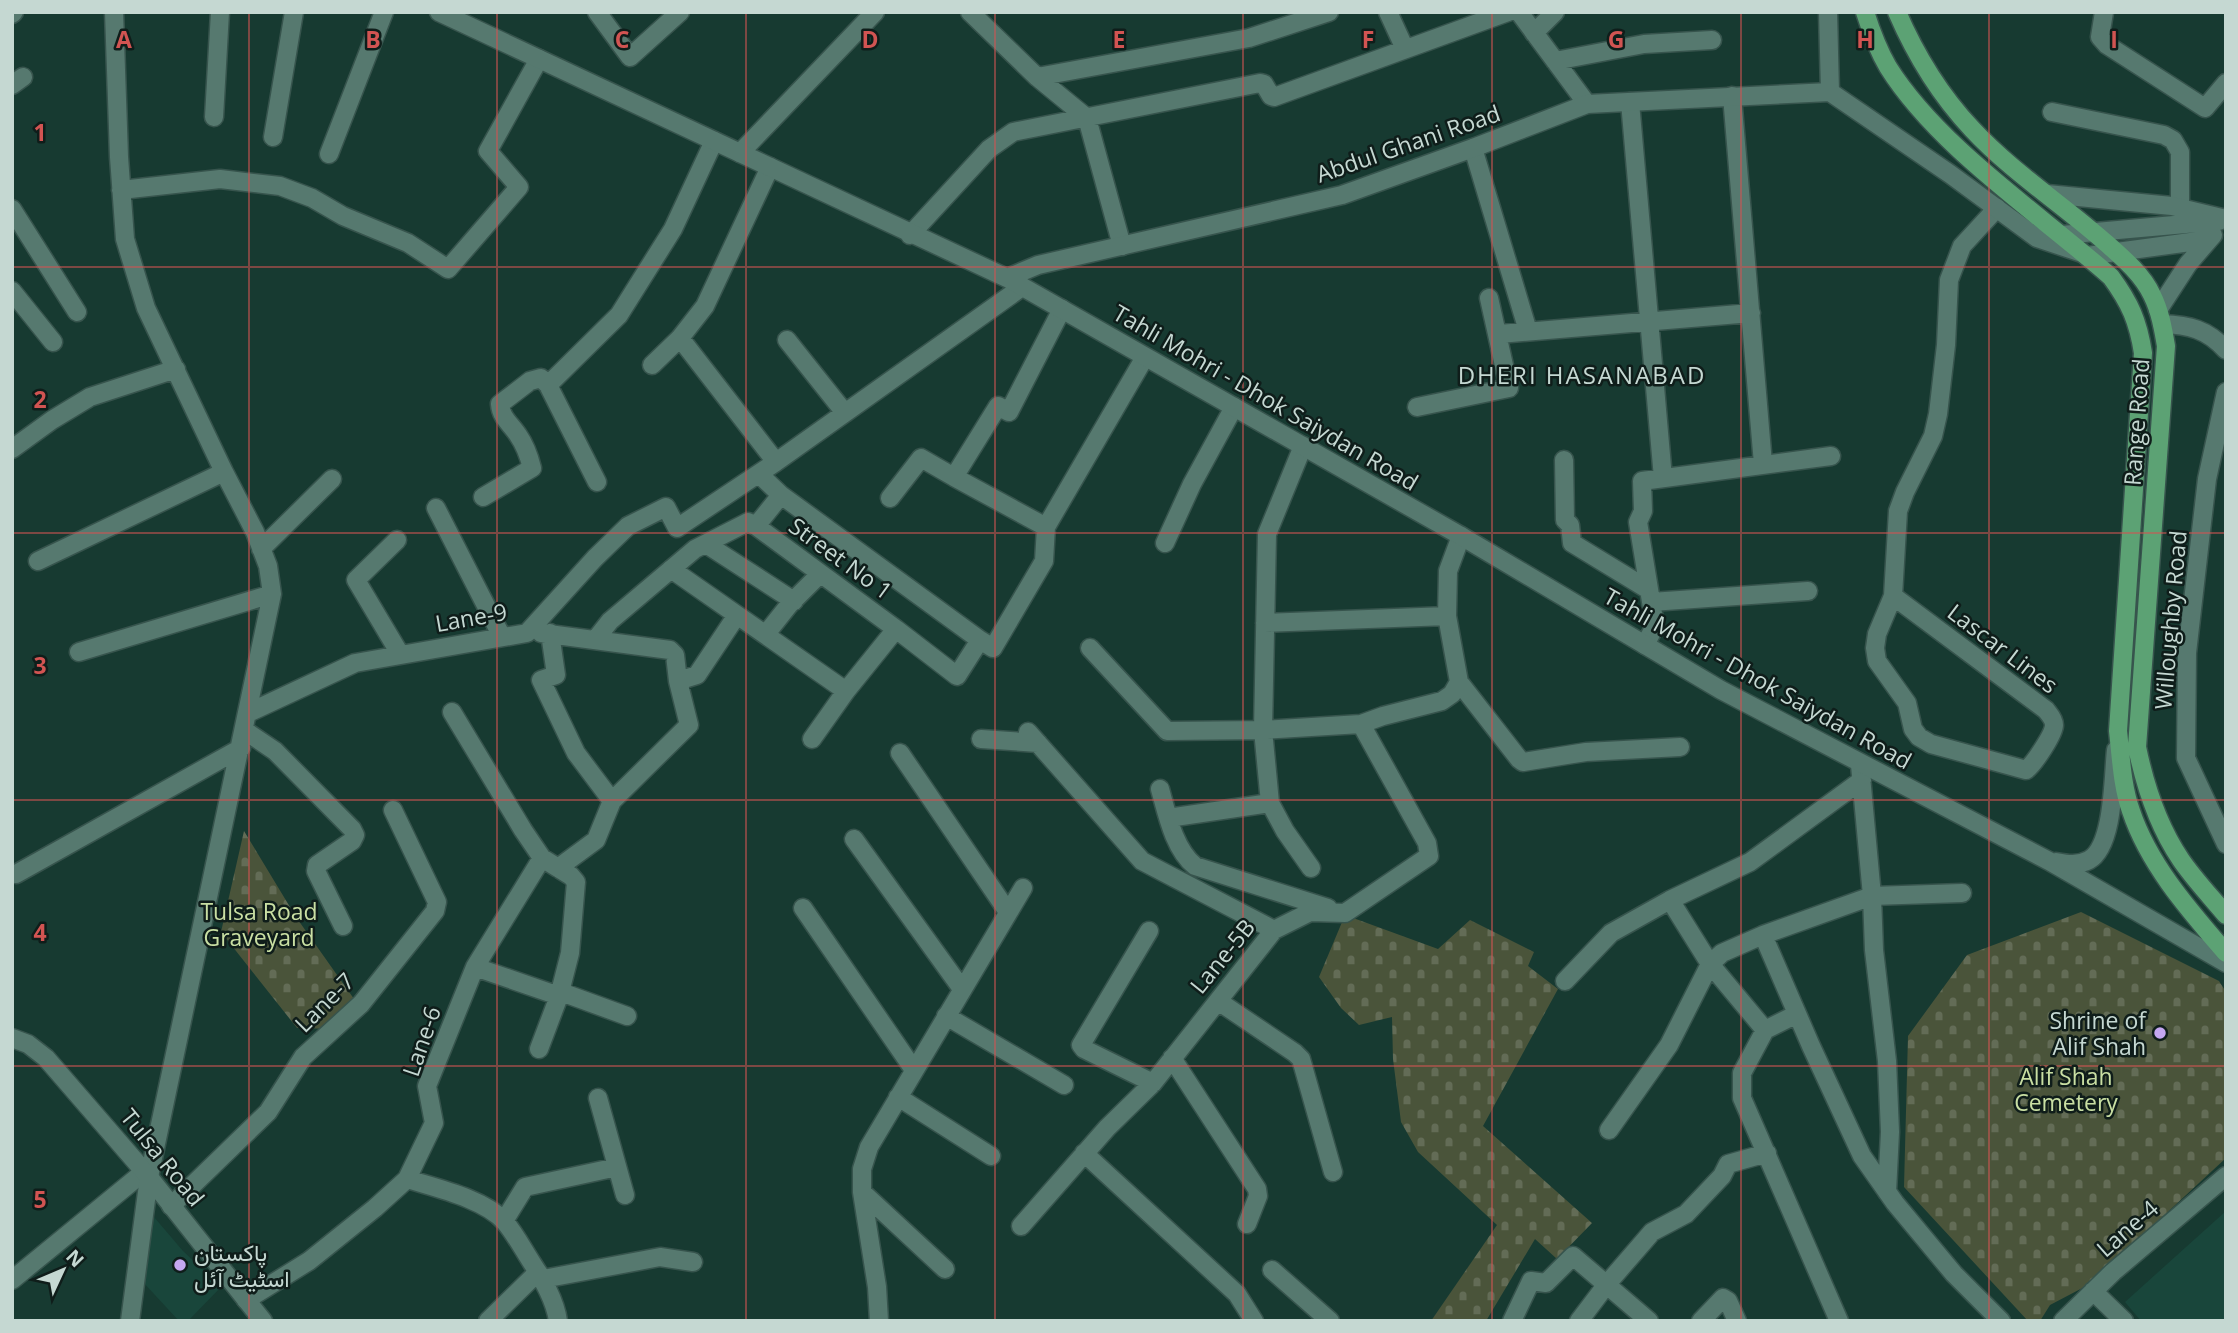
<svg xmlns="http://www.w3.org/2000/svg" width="2238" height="1333" viewBox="0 0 2238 1333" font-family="'Open Sans',Vazirmatn,sans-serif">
<defs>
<pattern id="cemetery-stones" width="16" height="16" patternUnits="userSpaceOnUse" patternTransform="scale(1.75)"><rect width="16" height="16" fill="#4a543a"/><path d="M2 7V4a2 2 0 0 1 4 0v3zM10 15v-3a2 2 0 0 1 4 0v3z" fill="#636c56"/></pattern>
</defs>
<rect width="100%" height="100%" fill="#173a31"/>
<path fill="#19463b" d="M2226 1211V1321H2141L2125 1302Z
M154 1217 183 1251 221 1287 188 1321H179L142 1281Z"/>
<path fill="url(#cemetery-stones)" d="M244 831 296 917 359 1006 334 1029 297 1028 221 932Z
M2081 912 2219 981 2226 992V1158L2090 1284 2050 1305 2040 1321H2028L1904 1187 1908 1036 1967 955Z
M1345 915 1438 949 1470 920 1534 952 1528 966 1558 989 1483 1126 1592 1223 1557 1259 1535 1239 1486 1321H1431L1497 1225 1418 1152 1401 1122 1393 1059 1392 1017 1359 1025 1341 1008 1319 977Z"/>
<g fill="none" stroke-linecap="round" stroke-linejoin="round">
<defs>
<path id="street" d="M114 12 119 157 125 239 146 308 224 472 255 532 268 566 272 594 149 1177
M597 12 630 57 680 12
M970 12 1037 77 1087 118 1122 246
M1388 12 1405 49
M1519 12 1587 104
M2104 12 2100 37 2107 45 2205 108 2226 83
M12 14 14 12
M1534 33 1555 12
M1555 61 1644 44 1712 40
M1037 77 1249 38 1329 12
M12 85 23 77
M1732 96 1763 464
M1630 102 1663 478
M2052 112 2164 135 2173 140 2180 152V207
M214 117 220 12
M273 137 294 12
M1473 148 1528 331
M740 153 875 12
M329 154 384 12
M121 190 220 179 280 186 312 198 343 216 408 243 448 269 519 187 488 151 539 59
M12 209 77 312
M910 235 989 149 1013 132 1260 83 1264 84 1271 96 1274 97 1508 12
M12 291 53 342
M2162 324C2189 325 2207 329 2226 350
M1499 334 1751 313
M680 338 776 462
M787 340 845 413
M652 365 680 338 705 306 770 167
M548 385 619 315 673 229 714 141
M2226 392 2207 479 2187 653 2186 758 2226 844
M1417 407 1509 388 1489 298
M1303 446 1267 534 1263 730 1270 803 1285 831 1311 868
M12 449 52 420 90 397 176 369
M1564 460 1565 520 1570 525 1572 543 1649 590
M781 495 980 640 957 676 896 629 846 691 812 739
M483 497 532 468C529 456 525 445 518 435 511 424 501 418 500 404L530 381 541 378 548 385 597 482
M890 498 921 458 954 477
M436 508 502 637
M756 526 896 629
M1046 527 954 477 998 406 1009 412 1062 309
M397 540 356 580 400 654
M1165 543 1192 484 1234 407
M706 544 794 601
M261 549 332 479
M38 561 224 472
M671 569 846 691
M1893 596 2046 710C2049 714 2054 719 2054 725 2054 734 2034 764 2026 770L1931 744 1919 737 1913 729 1907 703 1877 661 1875 648 1877 634 1893 596 1898 511 1905 492 1933 436 1938 414 1946 345 1949 280 1962 246 1997 208
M1651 602 1808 591
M1265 623 1447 616
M541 633 670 650 675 655 678 681
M550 633 556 675 541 680 576 753 612 801
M766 634 789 605 820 574
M595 640 610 621 695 549 748 522 756 526 781 495 759 474
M980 640 993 648 1044 561 1046 527 1145 357
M1645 645 1655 626 1638 522 1643 511 1642 481 1831 456
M1090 648 1167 731 1263 730 1361 724 1383 716 1442 701 1452 694 1459 682 1447 616 1448 571 1461 536
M79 652 272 594
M1459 682 1519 759 1523 762 1586 752 1680 747
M452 712 523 830 542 858 571 876 576 882 570 953 559 996 539 1049
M248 713 355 663 527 633 595 558 628 526 666 507 677 528 776 462 1022 287
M244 730 275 751 352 829 355 835 352 841 317 865 316 871 343 926
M1028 732 1142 861 1274 930
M981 739 1038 743
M900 753 1008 912
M1860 765 1872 896 1874 950 1887 1061 1890 1132 1887 1192
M1160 789C1167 814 1174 849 1195 866L1328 908
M1168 818 1270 803
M854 839 962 989
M558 868 596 840 612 801 689 725 678 681 697 675 737 615
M16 874 241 748
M1670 900 1710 964 1765 1030
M803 908 914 1070
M1149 931 1081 1045 1084 1049 1153 1083
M1763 935 1811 1046 1862 1156 1895 1203 1954 1274 2001 1321
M475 967 559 996
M1565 981 1611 933 1670 900 1750 862 1862 780
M561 992 627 1016
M1218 1001 1295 1053 1301 1059 1333 1172
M1797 1014 1765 1030 1742 1073V1098L1839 1321
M946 1016 1064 1085
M1172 1058 1257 1189 1258 1196 1247 1224
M898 1097 991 1156
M598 1098 625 1195
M1609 1130 1669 1045 1710 964 1722 953 1763 935 1872 896 1962 893
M1084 1153 1237 1294 1254 1321
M407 1179C436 1188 485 1199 505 1222 515 1234 523 1249 532 1263 543 1280 555 1300 558 1321
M862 1192 945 1269
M171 1206 268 1112 303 1057 361 1004 435 911 437 902 393 810
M504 1221 525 1187 617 1167
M1021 1226 1107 1128 1153 1083 1274 930 1310 912 1345 913 1429 856 1427 843 1361 724
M1272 1270 1330 1321
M543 1279 660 1257 693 1262
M12 1280 145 1171
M2093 1291 2124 1321
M246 1300 309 1261 375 1208 407 1179 434 1123 427 1086 475 967 542 858
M488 1321 538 1272
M879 1321 877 1287 862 1192V1169L869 1147 1023 888
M1512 1321 1531 1281 1546 1283 1573 1256 1649 1321
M1579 1321 1607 1284 1652 1232 1686 1214 1722 1176 1728 1164 1767 1153
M1701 1321 1723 1298 1728 1301 1737 1321
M2063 1321 2113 1272 2226 1176"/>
<path id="secondary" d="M439 12 1007 278 1461 536 1721 690 2049 861 2226 963
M1828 12 1830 92
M1830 92 1950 174 2037 238 2082 253
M2047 194 2172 206 2226 219
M2062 235 2219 221
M2087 256 2198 241 2212 236
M1007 278 1038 265 1342 195 1473 148 1587 104 1830 92
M2158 310 2188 264 2213 235
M2056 862C2067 864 2078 866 2089 860 2114 846 2113 777 2116 750
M12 1038 28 1044 46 1058 149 1177 263 1321
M130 1321 149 1177"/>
<path id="primary" d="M1865 12C1871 31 1878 50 1888 67 1938 147 2040 214 2111 277 2130 303 2138 321 2143 353L2118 731C2121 757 2122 786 2131 811 2149 865 2189 910 2226 953
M1897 12C1916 56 1939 94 1972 129 2012 172 2062 204 2106 243 2123 258 2142 274 2152 295 2160 311 2163 328 2166 346L2137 747C2145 786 2158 826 2181 860 2194 879 2211 897 2226 915"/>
</defs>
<use href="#street" stroke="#37544d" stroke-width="21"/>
<use href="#secondary" stroke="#37544d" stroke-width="21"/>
<use href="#primary" stroke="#37544d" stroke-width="21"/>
<use href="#street" stroke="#56796f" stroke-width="18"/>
<use href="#secondary" stroke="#56796f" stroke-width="18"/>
<use href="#primary" stroke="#5ca274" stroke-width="18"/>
</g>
<path fill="none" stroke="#d25452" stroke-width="2" stroke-opacity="0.55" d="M249 12V1321M497 12V1321M746 12V1321M995 12V1321M1243 12V1321M1492 12V1321M1741 12V1321M1989 12V1321M12 267H2226M12 533H2226M12 800H2226M12 1066H2226"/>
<g fill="#c5a7f1" stroke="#0f1d1a" stroke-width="2.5">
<circle cx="2160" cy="1033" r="7"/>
<circle cx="180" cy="1265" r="7"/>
</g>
<g text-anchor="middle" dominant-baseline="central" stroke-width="5" stroke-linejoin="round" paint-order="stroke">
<g font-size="23" fill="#c5d8d2" stroke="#0f1d1a">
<text transform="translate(1408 143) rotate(-19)">Abdul Ghani Road</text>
<text transform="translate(1266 397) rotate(30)">Tahli Mohri - Dhok Saiydan Road</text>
<text transform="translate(2136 422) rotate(-86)">Range Road</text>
<text transform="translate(841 558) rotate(36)">Street No 1</text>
<text transform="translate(471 617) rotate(-10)">Lane-9</text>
<text transform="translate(2170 620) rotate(-85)">Willoughby Road</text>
<text transform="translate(2003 648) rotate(37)">Lascar Lines</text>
<text transform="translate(1758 678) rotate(29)">Tahli Mohri - Dhok Saiydan Road</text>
<text transform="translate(1222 956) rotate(-51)">Lane-5B</text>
<text transform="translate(324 1002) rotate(-45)">Lane-7</text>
<text transform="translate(421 1041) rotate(-71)">Lane-6</text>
<text transform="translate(163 1157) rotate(51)">Tulsa Road</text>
<text transform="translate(2127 1228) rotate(-41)">Lane-4</text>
</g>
<g font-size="23" fill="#c9dfa3" stroke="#0f1d1a">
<text x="259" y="911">Tulsa Road<tspan x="259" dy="26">Graveyard</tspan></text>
<text x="2066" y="1076">Alif Shah<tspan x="2066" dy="26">Cemetery</tspan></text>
</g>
<g font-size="23" fill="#c5d8d2" stroke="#0f1d1a" text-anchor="end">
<text x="2146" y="1020">Shrine of<tspan x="2146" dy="26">Alif Shah</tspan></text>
<text x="194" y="1252" text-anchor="start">پاکستان<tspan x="194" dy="26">اسٹیٹ آئل</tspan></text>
</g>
<g font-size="24" letter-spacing="2" fill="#c5d8d2" stroke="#0f1d1a">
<text x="1582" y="374">DHERI HASANABAD</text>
</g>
</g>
<g font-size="23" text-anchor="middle" font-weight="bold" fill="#d25452" stroke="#0f1d1a" stroke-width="5" stroke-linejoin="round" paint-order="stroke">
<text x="124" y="48">A</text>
<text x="373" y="48">B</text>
<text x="622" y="48">C</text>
<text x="870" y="48">D</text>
<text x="1119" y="48">E</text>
<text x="1368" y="48">F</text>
<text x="1616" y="48">G</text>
<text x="1865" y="48">H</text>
<text x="2114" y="48">I</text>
<text x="40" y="141">1</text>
<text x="40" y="408">2</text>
<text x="40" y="674">3</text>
<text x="40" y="941">4</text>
<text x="40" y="1208">5</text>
</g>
<rect width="2238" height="1333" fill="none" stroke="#c5d8d2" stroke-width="28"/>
<g transform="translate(63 1270) rotate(46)" stroke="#0f1d1a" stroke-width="5" paint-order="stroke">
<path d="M0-5L12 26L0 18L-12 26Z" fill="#c5d8d2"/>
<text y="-10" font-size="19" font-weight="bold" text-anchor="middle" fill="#c5d8d2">N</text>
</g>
</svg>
